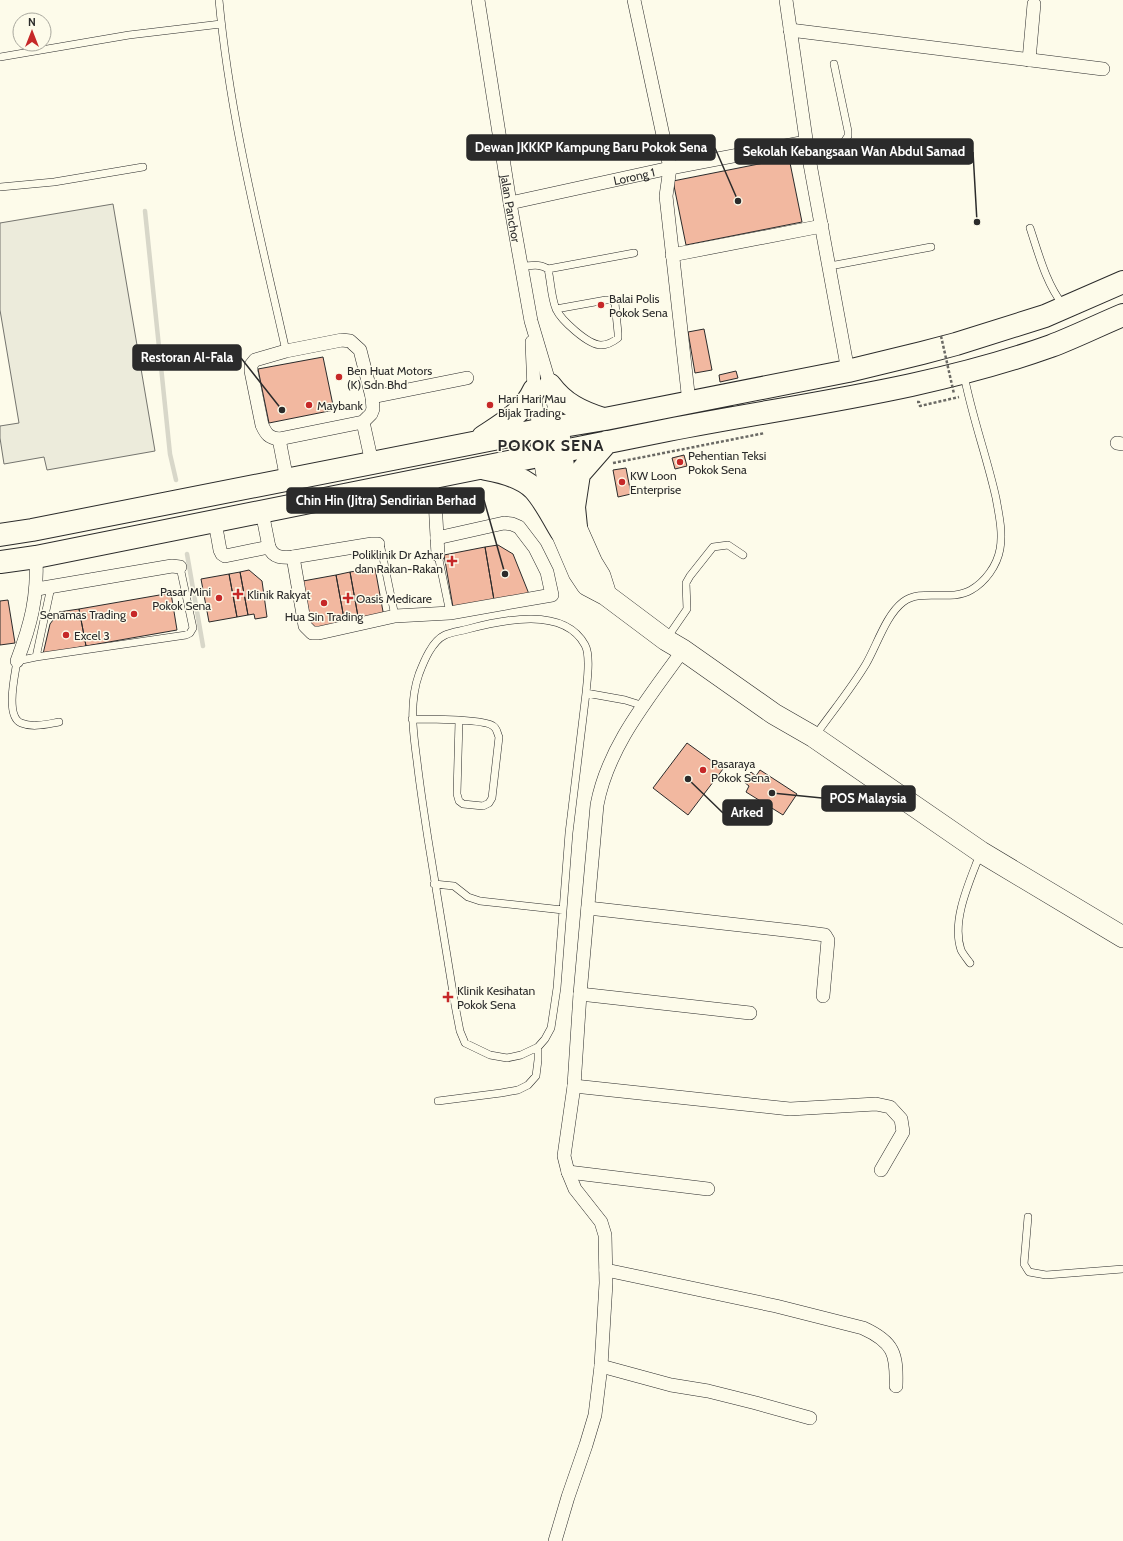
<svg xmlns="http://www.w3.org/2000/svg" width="1123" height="1541" viewBox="0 0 1123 1541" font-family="Cabin,sans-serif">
<rect width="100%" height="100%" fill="#fdfbea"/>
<path fill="#ecebdb" stroke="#74746e" d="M113 204 155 451 47 470 44 457 4 464 0 438V426L19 423 0 310V223Z"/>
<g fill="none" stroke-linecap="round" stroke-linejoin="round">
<path stroke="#d8d7c9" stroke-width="4.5" d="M145 211 170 454 176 480
M187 554 203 646"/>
</g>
<path fill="#f2b8a0" stroke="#2b2b2b" d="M789 158 802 222 686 245 673 181Z
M704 329 712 370 695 373 688 332Z
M323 357 334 410 269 423 258 369Z
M736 371 738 378 720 382 719 375Z
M684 455 687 466 675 469 672 458Z
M626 468 631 494 618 497 613 470Z
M498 545 513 554 529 594 494 600 485 547Z
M485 547 494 600 453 607 444 555Z
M375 568 384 617 359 622 350 572Z
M249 570 262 581 267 617 255 619 254 614 248 615 240 572Z
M240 572 248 615 237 617 229 574Z
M350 572 359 622 345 624 336 575Z
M229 574 237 617 209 622 201 579Z
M336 575 345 624 312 630 303 581Z
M171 593 177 630 86 646 79 609Z
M8 600 15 643 0 645V601Z
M79 609 86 646 43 654 50 624 59 612Z
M687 743 723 769 688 815 653 788Z
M760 770 797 794 783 815 746 792 749 786 744 782 751 772 756 776Z"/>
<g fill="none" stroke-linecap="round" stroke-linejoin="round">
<defs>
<path id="lane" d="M219 0C230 119 260 235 286 351
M0 57 129 35 221 24
M808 153 842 145 848 136V131L834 64
M0 187 54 182 143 167
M1030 228C1039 255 1046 283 1063 305
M522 266C530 266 540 263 548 269 551 282 551 297 556 309 561 320 588 345 601 345 607 345 613 342 618 338V333L615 303 611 300H606L556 309
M830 266 931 247
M548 269 634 253
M378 544 381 548 395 616
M438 555 450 613
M667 638 687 609 686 583 690 576 713 547 728 545 743 555
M36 657 51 587
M586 693C587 681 591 656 585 645 564 606 502 620 468 629 461 631 452 632 445 635 432 641 424 661 419 674 409 702 413 732 417 761 420 787 424 813 428 839 437 894 446 950 455 1005L460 1031 465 1043 490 1055 507 1058 521 1055 538 1047 545 1039 551 1028 557 988 569 833 586 693 625 700 644 706
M412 719C426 719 485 719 493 726 497 728 497 733 499 737L492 798 489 803 483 806 463 804 459 801 457 794 459 721
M59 722C47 724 33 728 21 723 5 716 15 675 17 661L36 657 186 635 190 633 193 628 180 567
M815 736C832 712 851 689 866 664 877 645 886 615 903 602 921 588 950 602 971 590 985 582 997 566 1000 549 1003 532 999 515 996 498 987 457 972 417 964 375
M434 884 454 886 468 897 480 901 563 910
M970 963C967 959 963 954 961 950 951 920 970 881 980 854
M438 1101 501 1093 518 1090 528 1085 536 1076 538 1060V1047
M1028 1217 1024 1264 1029 1272 1046 1275 1123 1269"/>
<g id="street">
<path id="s1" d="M478 0 510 203 531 321 550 385 558 427"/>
<path d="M634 0 670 168 666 196 689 402"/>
<path d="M786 0 808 153 848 371"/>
<path d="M790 30 1103 69"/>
<path d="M1029 60 1034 4"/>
<path id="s2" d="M510 203 670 168 806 142"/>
<path d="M672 255 822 226"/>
<path d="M342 340 350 341 360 350 372 397 373 409 371 414 363 422 279 439C269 438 266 434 262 425L251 371V365L255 360 286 351Z"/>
<path d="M532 342 534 390 539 430"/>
<path d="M372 397 467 378"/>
<path d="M363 422 372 463"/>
<path d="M279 439 287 480"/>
<path d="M1117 443 1123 444"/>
<path d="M430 479 435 500 438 555"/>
<path d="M262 512 269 547C273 558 283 558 293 557L372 544H378"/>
<path d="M215 522 220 550 222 554 225 556 269 547"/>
<path d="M293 557 305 626 312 633H319L395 616 450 613 552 595 547 572 535 548 519 527 512 524 504 523 437 538"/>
<path d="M37 589 172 566 180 567"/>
<path d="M17 661C31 624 38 597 36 557"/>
<path d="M588 908 802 932 825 935 828 940 823 996"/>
<path d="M580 994 750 1013"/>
<path d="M574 1086 790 1109 876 1104 890 1107 901 1119 903 1132 881 1170"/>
<path d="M568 1172 708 1189"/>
<path d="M606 1270 776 1306 863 1328C894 1342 897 1354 896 1386"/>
<path d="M601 1366 671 1385 708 1391 756 1403 810 1418"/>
<path d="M555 1541 568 1497 586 1445 595 1415 601 1366 606 1283 605 1235 601 1222 575 1189 568 1172 564 1156 574 1086 580 994 597 805C608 746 649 698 683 650"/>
</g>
<path id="primary" d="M558 427 565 477 576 527 592 563 600 576 606 595
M539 430 548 481 561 531 579 573 587 585 606 595 666 640 683 650 774 714 814 737 981 852 1123 937"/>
<path id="highway" d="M550 385C564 404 581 412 603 419
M483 437C503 424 524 412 534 390
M486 469C503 472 522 477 534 489 545 501 553 518 561 531
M576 527 574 507 579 474 607 442
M0 535 32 530 539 430 605 419 848 371 922 353 956 344 1045 316 1123 282
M0 562 36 557C247 515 457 472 668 430 796 405 928 390 1051 346 1075 337 1099 325 1123 315"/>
</defs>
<use href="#lane" stroke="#2b2b2b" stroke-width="8"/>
<use href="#street" stroke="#2b2b2b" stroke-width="14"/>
<use href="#primary" stroke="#2b2b2b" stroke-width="22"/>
<use href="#highway" stroke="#2b2b2b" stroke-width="24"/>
<path stroke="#6a6964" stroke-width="2.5" stroke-dasharray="3 2" stroke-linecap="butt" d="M917 402H919L920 406 959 397
M613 463 765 433"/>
<use href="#lane" stroke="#fdfbea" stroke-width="7"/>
<use href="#street" stroke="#fdfbea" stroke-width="13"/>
<use href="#primary" stroke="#fdfbea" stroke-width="21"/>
<use href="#highway" stroke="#fdfbea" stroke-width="22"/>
<path stroke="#6a6964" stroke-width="2.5" stroke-dasharray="3 2" stroke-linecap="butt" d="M941 336 954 394"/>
</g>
<g fill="#c62828" stroke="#fdfbea" stroke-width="1.5">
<circle cx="601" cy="305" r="4"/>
<circle cx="339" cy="377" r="4"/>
<circle cx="309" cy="405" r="4"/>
<circle cx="490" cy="405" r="4"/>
<circle cx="680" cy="462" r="4"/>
<circle cx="622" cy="482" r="4"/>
<path d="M450 555h4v4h4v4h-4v4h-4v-4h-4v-4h4z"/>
<path d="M236 588h4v4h4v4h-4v4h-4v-4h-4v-4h4z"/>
<circle cx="219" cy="598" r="4"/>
<path d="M346 592h4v4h4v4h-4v4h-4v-4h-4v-4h4z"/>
<circle cx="324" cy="603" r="4"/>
<circle cx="134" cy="614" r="4"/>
<circle cx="66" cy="635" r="4"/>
<circle cx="703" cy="770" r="4"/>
<path d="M446 991h4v4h4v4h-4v4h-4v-4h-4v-4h4z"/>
</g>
<g text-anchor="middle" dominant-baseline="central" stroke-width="3" stroke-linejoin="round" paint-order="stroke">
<g font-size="12" fill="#2b2b2b" stroke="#fdfbea">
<text stroke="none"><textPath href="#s2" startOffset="127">Lorong 1</textPath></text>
<text stroke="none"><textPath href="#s1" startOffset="211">Jalan Panchor</textPath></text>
</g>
<g font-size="12" fill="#2b2b2b" stroke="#fdfbea" text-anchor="start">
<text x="609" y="298">Balai Polis<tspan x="609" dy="14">Pokok Sena</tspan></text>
<text x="347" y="370">Ben Huat Motors<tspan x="347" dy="14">(K) Sdn Bhd</tspan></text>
<text x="498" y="398">Hari Hari Mau<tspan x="498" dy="14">Bijak Trading</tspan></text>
<text x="317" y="405">Maybank</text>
<text x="688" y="455">Pehentian Teksi<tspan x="688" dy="14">Pokok Sena</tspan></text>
<text x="630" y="475">KW Loon<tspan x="630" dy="14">Enterprise</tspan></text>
<text x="443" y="554" text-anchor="end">Poliklinik Dr Azhar<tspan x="443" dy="14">dan Rakan-Rakan</tspan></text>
<text x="211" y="591" text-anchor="end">Pasar Mini<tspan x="211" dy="14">Pokok Sena</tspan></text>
<text x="247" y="594">Klinik Rakyat</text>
<text x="356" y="598">Oasis Medicare</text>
<text x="126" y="614" text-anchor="end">Senamas Trading</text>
<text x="324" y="616" text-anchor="middle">Hua Sin Trading</text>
<text x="74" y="635">Excel 3</text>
<text x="711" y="763">Pasaraya<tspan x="711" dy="14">Pokok Sena</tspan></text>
<text x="457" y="990">Klinik Kesihatan<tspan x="457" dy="14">Pokok Sena</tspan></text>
</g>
<g font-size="16" font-weight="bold" letter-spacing="1" fill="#2b2b2b" stroke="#fdfbea">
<text x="551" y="445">POKOK SENA</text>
</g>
</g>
<path fill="none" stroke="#2b2b2b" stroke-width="1.5" d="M738 201L715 148M977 222L973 152M282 410L241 358M505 574L484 500M772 793L822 798M688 779L723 813"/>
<g fill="#2b2b2b" stroke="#fdfbea" stroke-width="1.5">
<circle cx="738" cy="201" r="4"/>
<circle cx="977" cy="222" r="4"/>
<circle cx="282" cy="410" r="4"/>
<circle cx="505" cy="574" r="4"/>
<circle cx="772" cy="793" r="4"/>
<circle cx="688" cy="779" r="4"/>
</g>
<g fill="#2b2b2b" stroke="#2b2b2b" stroke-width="1.5">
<rect x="467" y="135" width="248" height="25" rx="4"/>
<rect x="735" y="139" width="238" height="25" rx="4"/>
<rect x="133" y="345" width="108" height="25" rx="4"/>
<rect x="287" y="488" width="197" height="25" rx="4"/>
<rect x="822" y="786" width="93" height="25" rx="4"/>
<rect x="723" y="800" width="49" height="25" rx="4"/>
</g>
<g font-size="13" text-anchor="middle" font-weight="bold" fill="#fff">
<text x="591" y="152">Dewan JKKKP Kampung Baru Pokok Sena</text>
<text x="854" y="156">Sekolah Kebangsaan Wan Abdul Samad</text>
<text x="187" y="362">Restoran Al-Fala</text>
<text x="386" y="505">Chin Hin (Jitra) Sendirian Berhad</text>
<text x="868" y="803">POS Malaysia</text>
<text x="747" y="817">Arked</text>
</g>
<g transform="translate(32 32)"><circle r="19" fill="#fdfbea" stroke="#a9a89e"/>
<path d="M0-3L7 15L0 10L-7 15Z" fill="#c62828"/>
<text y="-6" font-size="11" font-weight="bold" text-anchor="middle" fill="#2b2b2b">N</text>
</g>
</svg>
